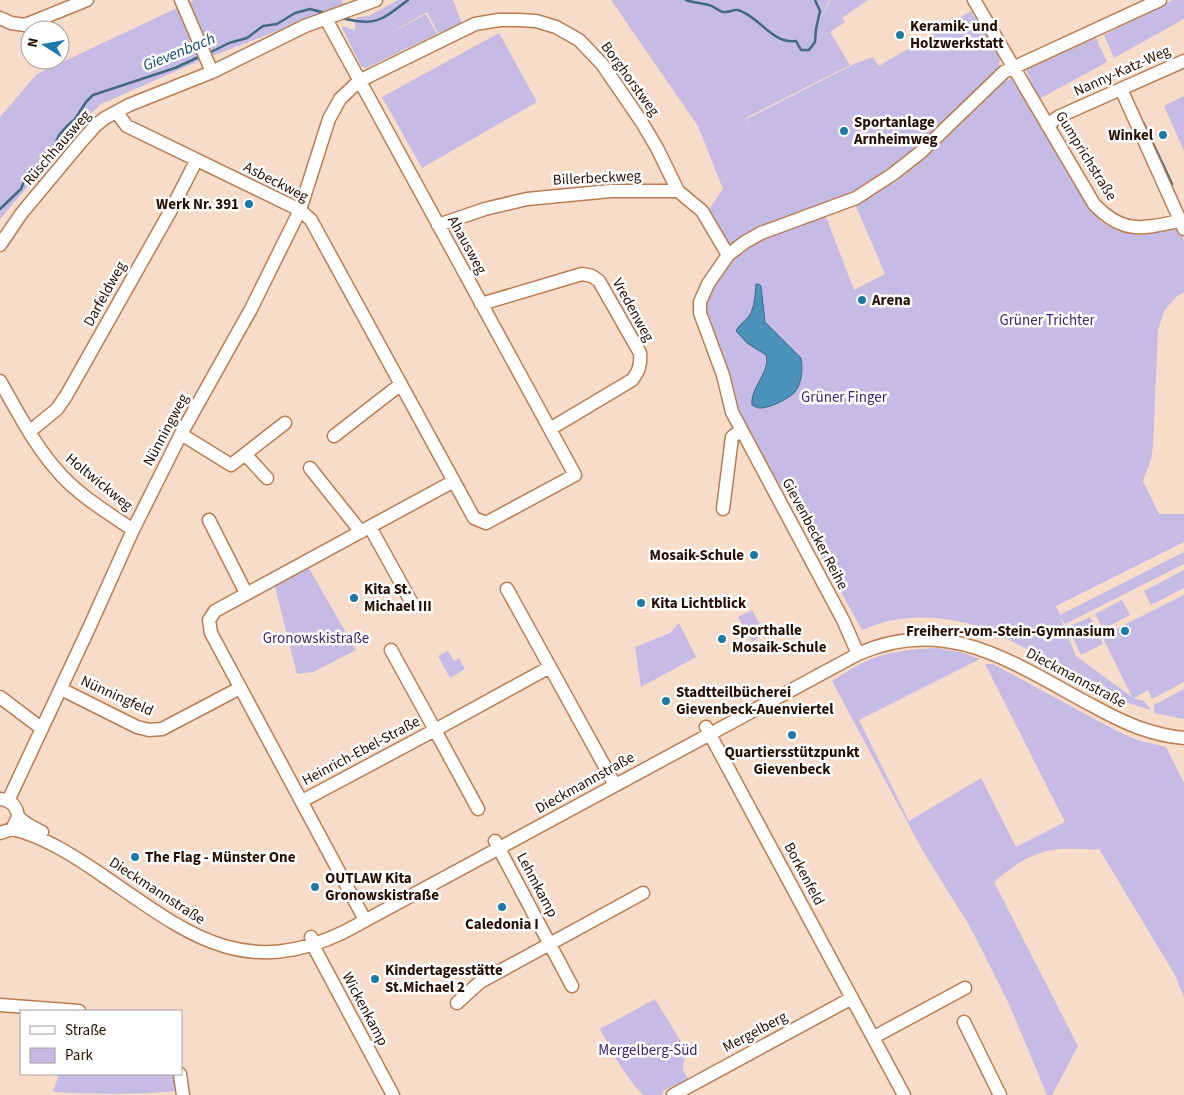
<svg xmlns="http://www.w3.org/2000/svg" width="1184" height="1095" viewBox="0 0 1184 1095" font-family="'Source Sans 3',sans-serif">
<rect width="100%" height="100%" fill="#f7dcca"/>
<path fill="#c5bbe5" d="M194 0H341L345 5 199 61 101 104 84 120 0 219V117L37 74Z
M398 0H453L463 26 438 33 427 12 387 35 426 14 437 34 366 68 361 66 341 26 355 30V20L358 17 369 16Z
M611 0H830L814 30 831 0H868L842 18 845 22 830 32 850 65 746 118 752 130 747 119 854 64 873 57 879 66 971 11 1000 56 999 67C966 103 931 141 892 170 843 205 780 228 725 254L705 215 723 189 698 126Z
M1173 0H1184V19L1114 58 1104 35Z
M499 33 537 102 422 168 382 97Z
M1096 38 1107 62 1039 99 1026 70Z
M1013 78 1086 202 1101 222 1120 232 1141 235 1179 229 1184 241V292L1176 297 1164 311 1158 330 1153 446 1151 459 1143 481 1159 514H1184V542L1056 606 1060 615 1184 552V564L1065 624 1060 617 1076 656 1132 697 1102 636 1184 595V682L1152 699 1148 690 1134 698 1144 701 1151 710 1131 704 994 632C952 615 904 611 862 630L792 503 743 429 703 313V296L727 259 756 242 816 218 826 217 854 290 885 274 855 204 897 181 925 158 985 101 1001 83Z
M1184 96V151L1164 106Z
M307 565 356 650 313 672 297 674 274 583Z
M1184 570V588L1151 605 1144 591Z
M1122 600 1130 615 1103 629 1095 614Z
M752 610 765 634 752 642 738 617Z
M1090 617 1103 644 1081 655 1068 627Z
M679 623 696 657 641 687 635 647 670 633Z
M938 648 963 653 980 659 859 720 909 821 981 778 1016 847 1065 822 985 664H993L1115 730 1137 740 1166 747 1184 783V997L1175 975 1099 849C1086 850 1073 848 1060 849 1033 851 1014 865 994 882L1078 1046 1052 1095H1047L1009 1004 982 950 969 925 924 853 832 681C842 675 852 668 862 663 886 651 912 649 938 648Z
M448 651 454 661 459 658 465 669 450 678 438 656Z
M1184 689V719L1154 713V705Z
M655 999 684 1047 685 1053 683 1070 688 1079 663 1091 662 1095H643C624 1075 612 1053 600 1029Z
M59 1074H177V1091C135 1095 95 1094 53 1092Z"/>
<path fill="#4b92ba" stroke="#406a82" d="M756 284H759L761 286 765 322 801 358C803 369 802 383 795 392 789 399 768 409 759 408 757 408 754 406 752 405 750 387 771 372 766 355L747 343 736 331C739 324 745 322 749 316 755 307 755 294 756 284Z"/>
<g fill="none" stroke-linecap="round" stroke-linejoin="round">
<path stroke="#406a82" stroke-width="2.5" d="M686 0C694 3 701 3 709 5 714 6 718 11 723 12 728 13 734 9 738 10 759 16 773 45 796 41L801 50H809L815 42 816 29 820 11 815 0
M342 18C376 27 382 20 408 0
M209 53 229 43 247 38 263 26 277 24 295 13 310 9 325 13
M1143 122 1172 184
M0 209 21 189 28 172 40 164 46 154 54 147 59 135 67 126 75 119 86 102 93 95 175 68 201 56"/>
<defs>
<path id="minor" d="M181 0 212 72
M974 0 1094 204C1124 236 1145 228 1184 220
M0 18 11 23 25 25 87 0
M1121 89 1184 229
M116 112 127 126 300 210 311 220 474 518 486 523 575 475 326 19
M1047 125 1060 116 1184 61
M438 225 485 209 527 199 611 191H678L702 211 728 255
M0 245 21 214 81 142 96 125 105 118 129 105 212 72 305 26 376 0
M481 304 582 274 592 276 599 281 640 353C641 365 639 371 632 380L550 429
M0 381C19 414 36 449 63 477 83 498 110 514 133 530
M29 432 57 409 66 396 171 210 196 161
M181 434 231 465 285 423
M334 436 401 384
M245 454 267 478
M310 468 361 532
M723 509 732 437 741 430
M209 520 246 593
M370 527 413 605
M507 589 550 667
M858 654 843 620 732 412 723 375 700 313V302L708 284 728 255 745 242 761 233 856 198 893 174 921 152 1004 72 1160 0
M61 689 137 727 149 730 162 729 240 688
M0 697 41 728
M706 727 904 1095
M0 799C11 800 17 806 18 817L12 829 0 833
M8 801 89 628 133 530 181 434 251 309 300 210 329 119 340 99 359 81 475 24 499 20H519L536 21 556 27 579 40 602 64 641 121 657 148 678 191
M302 801 435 730 391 650
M478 809 435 730 550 667 615 785
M18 817 27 824 42 832
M12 829C42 836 71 854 96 871 181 928 238 983 344 932L858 654C949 613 1017 666 1095 707 1124 723 1151 735 1184 738
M495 841 572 986
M365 920 211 633 209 620 215 611 454 481
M311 937 316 951 393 1095
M457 1003 480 982 643 893
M0 1005 79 1011
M964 1022 1000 1095
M874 1037 965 988
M180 1074 183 1095
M673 1095 852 998"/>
</defs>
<use href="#minor" stroke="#ba7d51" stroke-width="15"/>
<use href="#minor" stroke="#fff" stroke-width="12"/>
</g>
<g fill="#1c7aa7" stroke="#fff" stroke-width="2">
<circle cx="900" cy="35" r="5"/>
<circle cx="844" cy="131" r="5"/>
<circle cx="1163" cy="135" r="5"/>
<circle cx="249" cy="204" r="5"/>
<circle cx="862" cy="300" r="5"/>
<circle cx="754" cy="555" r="5"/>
<circle cx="354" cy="598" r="5"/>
<circle cx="641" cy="603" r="5"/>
<circle cx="1125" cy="631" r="5"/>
<circle cx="722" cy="639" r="5"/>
<circle cx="666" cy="701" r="5"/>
<circle cx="792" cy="735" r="5"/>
<circle cx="135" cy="857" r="5"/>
<circle cx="315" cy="887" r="5"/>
<circle cx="502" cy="907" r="5"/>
<circle cx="375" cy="979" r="5"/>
</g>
<g text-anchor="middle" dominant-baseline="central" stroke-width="5" stroke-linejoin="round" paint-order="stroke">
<g font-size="15" font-weight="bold" fill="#260e00" stroke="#fff" text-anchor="start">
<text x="910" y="26">Keramik- und<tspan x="910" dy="17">Holzwerkstatt</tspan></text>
<text x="854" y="122">Sportanlage<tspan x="854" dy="17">Arnheimweg</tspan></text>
<text x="1153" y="135" text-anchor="end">Winkel</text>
<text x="239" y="204" text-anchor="end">Werk Nr. 391</text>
<text x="872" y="300">Arena</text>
<text x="744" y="555" text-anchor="end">Mosaik-Schule</text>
<text x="364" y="589">Kita St.<tspan x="364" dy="17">Michael III</tspan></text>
<text x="651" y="603">Kita Lichtblick</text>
<text x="732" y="630">Sporthalle<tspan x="732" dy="17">Mosaik-Schule</tspan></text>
<text x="1115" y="631" text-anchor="end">Freiherr-vom-Stein-Gymnasium</text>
<text x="676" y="692">Stadtteilbücherei<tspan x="676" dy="17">Gievenbeck-Auenviertel</tspan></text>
<text x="792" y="752" text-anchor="middle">Quartiersstützpunkt<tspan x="792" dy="17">Gievenbeck</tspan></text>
<text x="145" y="857">The Flag - Münster One</text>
<text x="325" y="878">OUTLAW Kita<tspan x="325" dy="17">Gronowskistraße</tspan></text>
<text x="502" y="924" text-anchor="middle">Caledonia I</text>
<text x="385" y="970">Kindertagesstätte<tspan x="385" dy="17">St.Michael 2</tspan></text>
</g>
<g font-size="15" fill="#260e00" stroke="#fff">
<text transform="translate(1122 71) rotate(-24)">Nanny-Katz-Weg</text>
<text transform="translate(630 79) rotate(54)">Borghorstweg</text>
<text transform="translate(57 148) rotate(-49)">Rüschhausweg</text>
<text transform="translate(1086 156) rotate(58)">Gumprichstraße</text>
<text transform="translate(597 178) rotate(-3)">Billerbeckweg</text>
<text transform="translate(276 182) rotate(27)">Asbeckweg</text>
<text transform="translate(467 245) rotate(61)">Ahausweg</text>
<text transform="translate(105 294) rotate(-61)">Darfeldweg</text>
<text transform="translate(633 310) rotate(61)">Vredenweg</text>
<text transform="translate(166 430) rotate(-62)">Nünningweg</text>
<text transform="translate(99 482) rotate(39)">Holtwickweg</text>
<text transform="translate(815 534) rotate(62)">Gievenbecker Reihe</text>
<text transform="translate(1076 678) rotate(28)">Dieckmannstraße</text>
<text transform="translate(117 696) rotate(24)">Nünningfeld</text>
<text transform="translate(361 751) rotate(-28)">Heinrich-Ebel-Straße</text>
<text transform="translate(585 783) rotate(-29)">Dieckmannstraße</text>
<text transform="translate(804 874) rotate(62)">Borkenfeld</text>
<text transform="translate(537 885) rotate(62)">Lehmkamp</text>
<text transform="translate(157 891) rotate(33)">Dieckmannstraße</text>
<text transform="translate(365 1009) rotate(62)">Wickenkamp</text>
<text transform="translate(755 1032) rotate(-28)">Mergelberg</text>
</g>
<g font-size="15" fill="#40246f" stroke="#fff">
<text x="1047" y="320">Grüner Trichter</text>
<text x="844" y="397">Grüner Finger</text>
<text x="316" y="638">Gronowskistraße</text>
<text x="648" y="1050">Mergelberg-Süd</text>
</g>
<g font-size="16" font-style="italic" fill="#114a67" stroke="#fff">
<text transform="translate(179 52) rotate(-22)">Gievenbach</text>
</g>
</g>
<rect x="20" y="1010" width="162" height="65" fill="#ffffff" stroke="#a89f99"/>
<rect x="30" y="1026" width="25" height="8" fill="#ffffff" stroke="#a89f99"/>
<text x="65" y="1035" font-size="15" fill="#260e00">Straße</text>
<rect x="30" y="1048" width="25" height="15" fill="#c5bbe5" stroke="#a89f99"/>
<text x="65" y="1060" font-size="15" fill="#260e00">Park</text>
<g transform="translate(45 45) rotate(281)"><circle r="24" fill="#ffffff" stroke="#a89f99"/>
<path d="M0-4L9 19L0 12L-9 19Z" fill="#1c7aa7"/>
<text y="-8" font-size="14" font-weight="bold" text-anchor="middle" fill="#260e00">N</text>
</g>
</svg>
